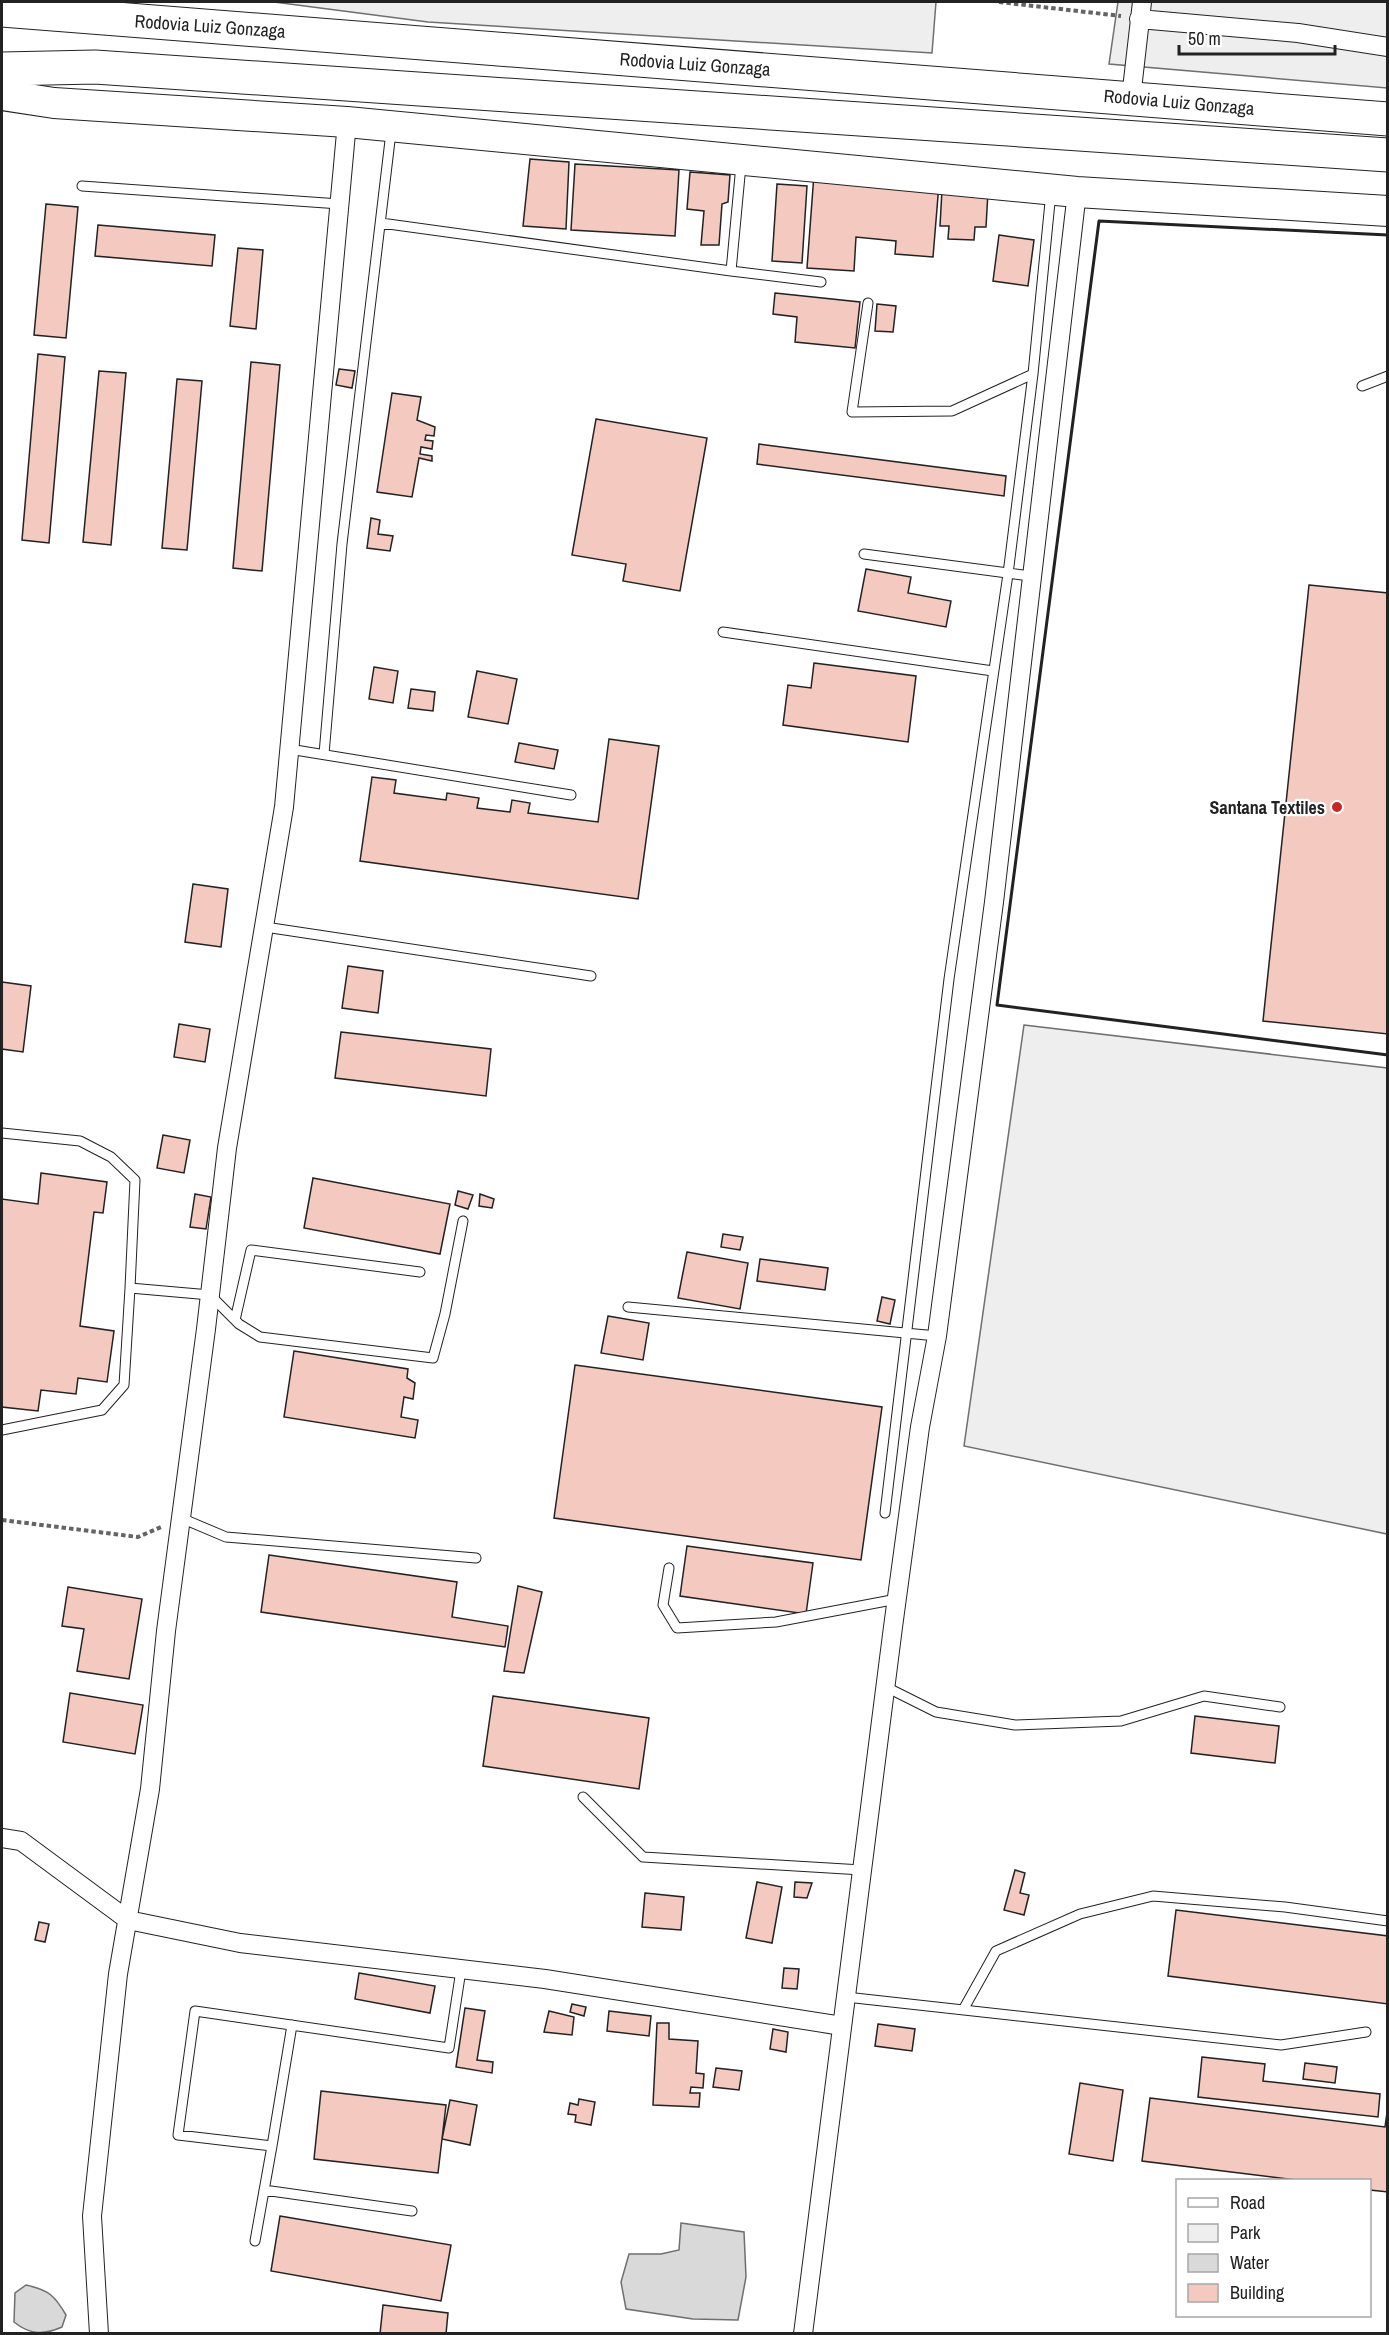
<svg xmlns="http://www.w3.org/2000/svg" width="1389" height="2335" viewBox="0 0 1389 2335" font-family="'Archivo Narrow',sans-serif">
<rect width="100%" height="100%" fill="#fff"/>
<path fill="#eee" stroke="#6f6f6f" stroke-width="1.5" d="M274 2H936L932 53 428 22Z
M1118 2H1387V88L1109 64Z
M1024 1025 1387 1068V1534L964 1446Z"/>
<path fill="#d9d9d9" stroke="#6f6f6f" stroke-width="1.5" d="M681 2223 744 2232 746 2277 738 2320 693 2319 626 2309 621 2282 629 2254H661L679 2250Z
M26 2285C49 2290 55 2296 66 2315L62 2327C44 2335 30 2335 14 2322L15 2293Z"/>
<path fill="#f3c9c0" stroke="#222" stroke-width="1.5" d="M530 159 569 162 566 229 523 226Z
M575 164 679 170 675 236 571 230Z
M690 172 730 175 728 202 722 204 719 245H701L704 211 687 209Z
M814 174 939 184 933 257 895 254 896 241 856 237 854 271 807 268Z
M777 184 807 186 802 263 772 261Z
M942 190 988 192 986 227H975L974 240 948 239 949 226H940Z
M46 204 78 207 66 338 34 335Z
M98 225 215 235 212 266 95 256Z
M999 235 1034 240 1028 286 993 281Z
M238 248 263 250 256 329 230 326Z
M775 293 860 302 855 348 795 342 797 317 773 314Z
M877 304 896 306 893 332 875 331Z
M38 354 65 357 49 543 22 540Z
M251 362 280 365 262 571 233 568Z
M339 369 355 371 352 388 336 385Z
M99 371 126 373 111 545 83 542Z
M177 379 202 381 187 550 162 548Z
M392 393 421 397 417 420 435 427 434 436 426 435 425 440 433 441 432 449 421 447 420 454 432 456V461L419 458 412 497 377 492Z
M596 419 707 438 680 591 623 581 626 564 572 555Z
M759 444 1006 476 1004 496 757 464Z
M371 518 380 520 378 534 393 536 390 551 367 548Z
M866 569 911 577 908 593 951 601 946 627 858 611Z
M1309 585 1388 593V1034L1263 1021Z
M814 663 916 676 908 742 783 725 788 685 811 688Z
M374 667 398 671 393 703 369 699Z
M477 671 517 679 508 724 468 717Z
M411 689 435 692 433 711 408 708Z
M609 739 659 746 638 899 360 861 372 777 396 780 394 793 446 800 447 793 479 798 477 808 510 812 512 800 530 803 528 813 598 822Z
M519 743 558 750 554 769 515 762Z
M193 884 228 889 221 947 185 942Z
M348 966 383 971 378 1013 342 1008Z
M2 982 31 986 23 1052 2 1049Z
M179 1024 210 1029 205 1062 174 1057Z
M341 1032 491 1049 486 1096 335 1078Z
M163 1135 190 1140 184 1173 157 1168Z
M41 1173 107 1182 103 1213 94 1212 80 1326 114 1331 107 1382 78 1378 76 1394 41 1390 38 1411 2 1407V1199L38 1204Z
M313 1178 450 1204 440 1254 304 1228Z
M458 1191 473 1195 468 1209 455 1205Z
M195 1194 211 1197 206 1229 190 1227Z
M480 1194 494 1199 492 1208 479 1206Z
M723 1234 743 1237 740 1250 721 1247Z
M687 1252 748 1263 740 1309 678 1298Z
M760 1259 828 1268 825 1290 757 1281Z
M882 1297 895 1300 890 1324 877 1321Z
M608 1316 649 1323 643 1360 601 1353Z
M294 1351 408 1369 407 1378 415 1383 413 1399 404 1397 401 1417 418 1420 415 1438 284 1417Z
M575 1365 882 1407 861 1560 554 1518Z
M687 1546 813 1563 806 1614 680 1596Z
M269 1555 457 1582 452 1617 508 1626 505 1647 261 1612Z
M518 1586 542 1592 524 1673 504 1671Z
M68 1587 142 1599 129 1679 77 1671 84 1629 62 1626Z
M70 1693 143 1705 135 1754 63 1742Z
M493 1696 649 1718 639 1789 483 1766Z
M1195 1716 1279 1726 1275 1763 1191 1753Z
M1015 1870 1025 1873 1020 1893 1029 1895 1024 1915 1004 1910Z
M757 1882 782 1887 772 1943 746 1938Z
M795 1882 812 1883 807 1898 794 1897Z
M645 1893 684 1897 681 1930 642 1927Z
M1176 1910 1388 1936V2004L1168 1976Z
M39 1922 49 1924 45 1942 35 1940Z
M784 1968 799 1969 797 1989 782 1988Z
M359 1973 435 1986 430 2013 355 1999Z
M572 2004 586 2007 584 2016 570 2012Z
M465 2008 485 2011 477 2060 493 2062 492 2073 456 2067Z
M549 2011 574 2017 572 2035 544 2032Z
M609 2011 651 2016 649 2036 607 2031Z
M657 2023H669V2039L698 2041 696 2073 704 2074 703 2088 691 2087 690 2093H700L699 2107 653 2105Z
M878 2024 915 2029 912 2051 875 2046Z
M773 2029 788 2032 786 2052 770 2049Z
M1202 2057 1265 2064 1263 2081 1380 2094 1378 2117 1198 2097Z
M1305 2063 1337 2067 1335 2083 1303 2079Z
M716 2068 742 2071 739 2090 713 2087Z
M1080 2083 1123 2090 1113 2161 1069 2154Z
M321 2091 446 2105 438 2173 314 2159Z
M1150 2098 1385 2127 1388 2105V2192L1370 2190V2180H1296L1142 2161Z
M579 2099 595 2102 591 2125 575 2122 576 2115 568 2114 570 2103 578 2105Z
M450 2100 477 2105 470 2145 442 2139Z
M280 2216 451 2245 441 2301 271 2271Z
M383 2305 448 2313 446 2334H380Z"/>
<g fill="none" stroke-linecap="round" stroke-linejoin="round">
<defs>
<path id="lane" d="M741 165 731 271 821 282
M82 186 340 204
M381 223 731 271
M868 303 852 412 952 411 1033 374
M1362 386 1388 376
M864 554 1030 576
M723 632 993 671
M289 749 571 795
M324 754 342 544 391 132
M265 927 591 976
M2 1133 80 1141 111 1157 135 1180 130 1288
M628 1307 937 1336
M235 1320 251 1250 420 1272
M2 1430 102 1410 124 1385 130 1288 210 1295 239 1324 260 1337 433 1358 445 1314 463 1221
M885 1513 949 979 1008 574 1033 374 1051 192
M181 1518 226 1537 476 1558
M669 1568 663 1605 677 1628 776 1622 897 1599
M886 1687 936 1712 1015 1725 1121 1721 1204 1696 1280 1707
M583 1797 643 1857 862 1870
M846 1997 1281 2045 1366 2032
M963 2010 996 1951 1080 1914 1153 1896 1285 1907 1388 1921
M292 2025 272 2146 178 2135 195 2011 449 2048 461 1970
M264 2190 412 2211
M255 2241 272 2146"/>
<path id="street" d="M1139 19 1298 33 1388 47
M1131 98 1142 2
M2 1838 21 1841 128 1920 240 1943 545 1979 842 2026
M99 2334 92 2216 118 1974 150 1789 166 1631 206 1329 227 1148 284 807 347 122
M803 2334 893 1627 920 1427 937 1336 994 902 1077 192"/>
<path id="primary" d="M2 95 54 103 347 122 1077 192 1388 211"/>
<path id="highway" d="M2 10 1388 119
M2 69 95 67 1388 155"/>
</defs>
<use href="#lane" stroke="#222" stroke-width="11"/>
<use href="#street" stroke="#222" stroke-width="20"/>
<use href="#primary" stroke="#222" stroke-width="32"/>
<use href="#highway" stroke="#222" stroke-width="35"/>
<path stroke="#646464" stroke-width="4" stroke-dasharray="4.5 3" stroke-linecap="butt" d="M999 2 1121 16
M2 1520 138 1537 161 1527"/>
<use href="#lane" stroke="#fff" stroke-width="9"/>
<use href="#street" stroke="#fff" stroke-width="18"/>
<use href="#primary" stroke="#fff" stroke-width="30"/>
<use href="#highway" stroke="#fff" stroke-width="33"/>
<path stroke="#222" stroke-width="3" d="M1388 235 1099 221 997 1005 1388 1055"/>
</g>
<circle fill="#c62828" stroke="#fff" stroke-width="2" cx="1337" cy="807" r="6"/>
<g text-anchor="middle" dominant-baseline="central" stroke-width="4.5" stroke-linejoin="round" paint-order="stroke">
<g font-size="18" fill="#222" stroke="#fff">
<text transform="translate(210 26) rotate(4)">Rodovia Luiz Gonzaga</text>
<text transform="translate(695 64) rotate(4)">Rodovia Luiz Gonzaga</text>
<text transform="translate(1179 102) rotate(5)">Rodovia Luiz Gonzaga</text>
</g>
<g font-size="18" font-weight="bold" fill="#222" stroke="#fff" text-anchor="end">
<text x="1325" y="807">Santana Textiles</text>
</g>
</g>
<rect width="1389" height="2335" fill="none" stroke="#222222" stroke-width="6"/>
<rect x="1176" y="2179" width="195" height="138" fill="#ffffff" stroke="#a7a7a7" stroke-width="1.5"/>
<rect x="1188" y="2198" width="30" height="9" fill="#ffffff" stroke="#a7a7a7" stroke-width="1.5"/>
<text x="1230" y="2209" font-size="18" fill="#222222">Road</text>
<rect x="1188" y="2224" width="30" height="18" fill="#eeeeee" stroke="#a7a7a7" stroke-width="1.5"/>
<text x="1230" y="2239" font-size="18" fill="#222222">Park</text>
<rect x="1188" y="2254" width="30" height="18" fill="#d9d9d9" stroke="#a7a7a7" stroke-width="1.5"/>
<text x="1230" y="2269" font-size="18" fill="#222222">Water</text>
<rect x="1188" y="2284" width="30" height="18" fill="#f3c9c0" stroke="#a7a7a7" stroke-width="1.5"/>
<text x="1230" y="2299" font-size="18" fill="#222222">Building</text>
<path d="M1179 45v9h156v-9" fill="none" stroke="#222222" stroke-width="3"/>
<text x="1188" y="45" font-size="18" fill="#222222" stroke="#ffffff" stroke-width="4.5" paint-order="stroke">50 m</text>
</svg>
